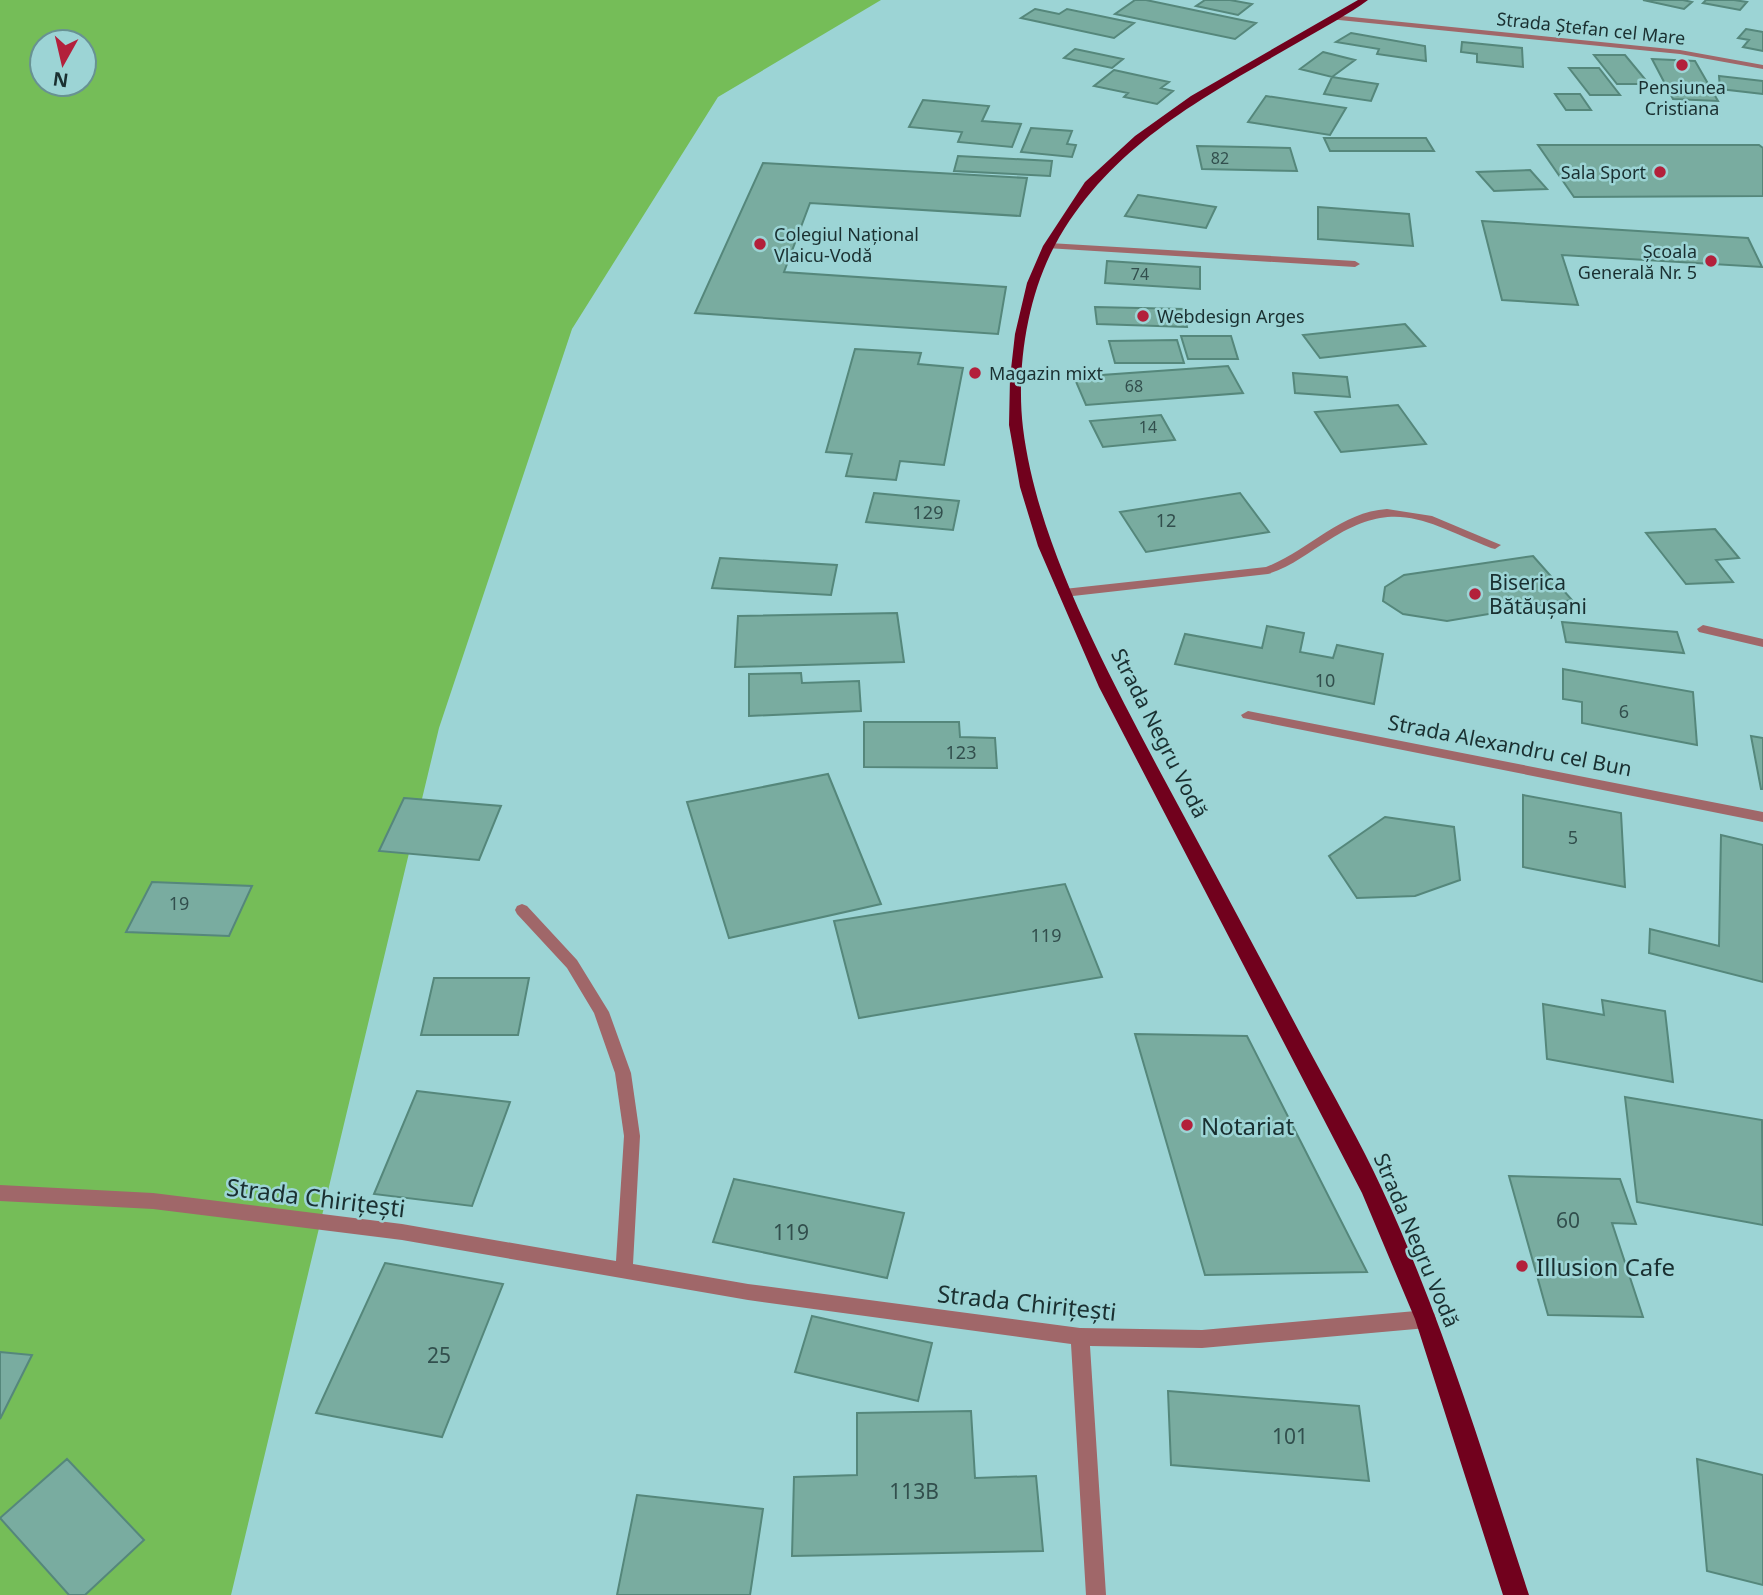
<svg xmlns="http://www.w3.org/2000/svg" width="1763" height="1595" viewBox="0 0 1763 1595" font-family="'Noto Sans',sans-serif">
<rect width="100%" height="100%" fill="#9cd4d5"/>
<path fill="#75bd58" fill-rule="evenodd" d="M0 0H881L718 97 572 329 439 728 231 1595H0ZM42 42H84V84H42Z"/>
<path fill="#79aca0" stroke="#55877b" stroke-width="2" d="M1135 0H1146L1256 23 1235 39 1115 14Z
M1205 0H1230L1252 4 1238 15 1196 6Z
M1643 0H1683L1692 2 1684 9Z
M1706 0H1734L1747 2 1740 10 1703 3Z
M1035 9 1059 14 1067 9 1134 23 1114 38 1021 18Z
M1746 29 1763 32V51L1743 47 1749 40 1738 38Z
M1351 33 1425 46 1426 61 1377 54 1379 49 1336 42Z
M1462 42 1522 48 1523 67 1477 62V54L1461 52Z
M1075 49 1123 59 1112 68 1064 58Z
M1323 52 1355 60 1332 77 1300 69Z
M1594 55H1625L1649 84H1617Z
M1652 59 1695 61 1718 101 1673 99Z
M1569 68H1599L1620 95H1590Z
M1114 70 1169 82 1161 88 1173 91 1157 104 1124 97 1128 93 1094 86Z
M1719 76 1763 81V94L1720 89Z
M1332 77 1378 84 1371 101 1324 94Z
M1555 94H1580L1591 110H1566Z
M1266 96 1346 108 1330 135 1248 122Z
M923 100 989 106 982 121 1021 124 1012 147 958 142 962 132 909 127Z
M1031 128 1072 131 1067 144 1076 145 1072 157 1021 152Z
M1324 138H1426L1434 151H1330Z
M1538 145H1759L1763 148V196L1574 197Z
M1197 146 1290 148 1297 171 1202 169Z
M958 156 1052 161 1050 176 954 171Z
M763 163 1027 178 1020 216 810 203 784 272 1006 287 998 334 695 313Z
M1530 170 1547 189 1494 191 1477 172Z
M1138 195 1216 207 1206 228 1125 216Z
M1318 207 1409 214 1413 246 1318 239Z
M1482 221 1748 238 1762 267 1562 255 1578 305 1502 300Z
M1107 261 1200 267V289L1105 283Z
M1095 307 1184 309 1187 327 1097 324Z
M1405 324 1425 346 1320 358 1303 335Z
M1181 336H1231L1238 359H1188Z
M1177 340 1184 363H1115L1109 341Z
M855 349 921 353 918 364 963 368 944 465 900 461 896 480 846 476 852 454 826 452Z
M1228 366 1243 393 1086 405 1074 377Z
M1293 373 1347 377 1350 397 1295 393Z
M1398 405 1426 444 1341 452 1315 412Z
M1161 415 1175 440 1103 447 1090 421Z
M874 493 959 501 953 530 866 522Z
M1240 493 1269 532 1146 552 1120 512Z
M1715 529 1739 558 1716 560 1733 582 1686 584 1646 533Z
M1533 556 1572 600 1447 621 1403 614 1383 601 1385 587 1404 575Z
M720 558 837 565 831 595 712 588Z
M897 613 904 662 735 667 738 616Z
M1562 622 1677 632 1684 653 1566 642Z
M1267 626 1304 633 1300 652 1333 658 1337 645 1383 654 1374 704 1175 664 1185 634 1262 648Z
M1563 669 1693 692 1697 745 1582 723V702L1563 699Z
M801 673 802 683 859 681 861 711 749 716V674Z
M864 722H959L960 737 995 738 997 768 864 767Z
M1751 736 1763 738V789H1761Z
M828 774 881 904 729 938 687 802Z
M1523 795 1621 813 1625 887 1523 867Z
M404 798 501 806 479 860 379 851Z
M1385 817 1454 827 1460 880 1415 896 1357 898 1329 856Z
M1721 835 1763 845V982L1649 953 1650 929 1719 946Z
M152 882 252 886 229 936 126 932Z
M1065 884 1102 977 859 1018 834 921Z
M434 978H529L518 1035H421Z
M1602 1000 1665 1011 1673 1082 1547 1059 1543 1004 1604 1015Z
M1135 1034 1247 1036 1367 1272 1205 1275Z
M417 1091 510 1102 472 1206 374 1194Z
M1625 1097 1762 1120 1763 1225 1637 1202Z
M1509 1176 1620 1179 1636 1224 1612 1223 1643 1317 1548 1315Z
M734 1179 904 1213 887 1278 713 1242Z
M385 1263 503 1284 442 1437 316 1413Z
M812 1316 932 1343 918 1401 795 1372Z
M0 1352 32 1355 0 1419Z
M1168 1391 1359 1406 1369 1481 1171 1465Z
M971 1411 975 1478 1036 1476 1043 1551 792 1556 794 1477 857 1475V1413Z
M67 1459 144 1540 85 1595H69L0 1518Z
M1697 1459 1763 1475V1585L1707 1571Z
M637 1495 763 1509 750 1595H617Z"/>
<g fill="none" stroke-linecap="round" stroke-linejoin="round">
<path fill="#a06769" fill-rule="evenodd" d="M1332 15 1680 50 1763 65V69L1680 54 1329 19Z
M1049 243 1355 261 1360 264 1355 267 1046 248V244Z
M1387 509 1432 516 1501 545 1495 549 1491 548C1425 522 1396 497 1329 540 1309 552 1291 567 1268 574L1064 597 1058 593 1064 589 1266 567C1308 551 1340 512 1387 509Z
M1703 625 1763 639V647L1699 632 1697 629Z
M1248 711 1763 812V822L1243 718 1241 715Z
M522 904 527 906 577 960 609 1012 631 1073 640 1136 633 1264 748 1284 1080 1328 1202 1330 1427 1310 1434 1313 1436 1319 1434 1325 1427 1328 1202 1348 1090 1346 1106 1595H1086L1071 1344 748 1300 402 1240 153 1209 0 1201V1185L153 1193 402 1224 616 1261 624 1136 615 1073 594 1013 567 968 517 914 515 910 517 906Z"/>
<path fill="#71011d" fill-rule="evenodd" d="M1358 0H1368C1349 14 1326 26 1304 39 1208 95 1111 143 1055 245 1027 297 1016 369 1023 428 1037 542 1104 665 1157 766 1208 860 1258 954 1308 1048 1333 1095 1360 1141 1382 1189 1443 1320 1484 1458 1529 1595H1503L1415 1319 1362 1193 1099 687 1038 546 1020 487 1009 425 1010 378 1015 334 1027 283 1043 246 1085 182 1135 136 1191 96Z"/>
</g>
<g fill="#b3203b" stroke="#9cd4d5" stroke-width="2.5">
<circle cx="1682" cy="65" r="7"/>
<circle cx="1660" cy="172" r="7"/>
<circle cx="760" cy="244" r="7"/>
<circle cx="1711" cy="261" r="7"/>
<circle cx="1143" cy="316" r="7"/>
<circle cx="975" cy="373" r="7"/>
<circle cx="1475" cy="594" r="7"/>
<circle cx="1187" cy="1125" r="7"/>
<circle cx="1522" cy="1266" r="7"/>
</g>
<g text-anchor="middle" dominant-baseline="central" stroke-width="5" stroke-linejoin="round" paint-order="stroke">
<g font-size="16" fill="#324f4d">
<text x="1220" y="158">82</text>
<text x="1140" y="274">74</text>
<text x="1134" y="386">68</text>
<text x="1148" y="427">14</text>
</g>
<g font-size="18" fill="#1a3031" stroke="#9cd4d5">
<text transform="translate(1591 28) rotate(6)">Strada Ștefan cel Mare</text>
</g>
<g font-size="18" fill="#1a3031" stroke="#9cd4d5" text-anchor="start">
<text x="1682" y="87" text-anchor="middle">Pensiunea<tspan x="1682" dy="21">Cristiana</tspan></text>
<text x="1646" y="172" text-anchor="end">Sala Sport</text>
<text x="774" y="234">Colegiul Național<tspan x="774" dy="21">Vlaicu-Vodă</tspan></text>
<text x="1697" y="251" text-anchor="end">Școala<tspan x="1697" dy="21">Generală Nr. 5</tspan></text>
<text x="1157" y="316">Webdesign Arges</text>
<text x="989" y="373">Magazin mixt</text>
</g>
<g font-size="18" fill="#324f4d">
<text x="928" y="512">129</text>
<text x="1166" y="520">12</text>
<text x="1325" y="680">10</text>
<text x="1624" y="711">6</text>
<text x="961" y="752">123</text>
<text x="1573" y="837">5</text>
<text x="179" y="903">19</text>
<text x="1046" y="935">119</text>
</g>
<g font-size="21" fill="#1a3031" stroke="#9cd4d5" text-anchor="start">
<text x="1489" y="582">Biserica<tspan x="1489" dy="24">Bătăușani</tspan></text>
</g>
<g font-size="21" fill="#1a3031" stroke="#9cd4d5">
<text transform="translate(1160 733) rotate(63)">Strada Negru Vodă</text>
<text transform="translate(1510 745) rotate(11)">Strada Alexandru cel Bun</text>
<text transform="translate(1417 1240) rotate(67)">Strada Negru Vodă</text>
</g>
<g font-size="21" fill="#324f4d">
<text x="1568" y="1220">60</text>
<text x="791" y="1232">119</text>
<text x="439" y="1355">25</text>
<text x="1290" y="1436">101</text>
<text x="914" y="1491">113B</text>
</g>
<g font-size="24" fill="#1a3031" stroke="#9cd4d5" text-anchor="start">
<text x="1201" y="1125">Notariat</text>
<text x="1536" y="1266">Illusion Cafe</text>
</g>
<g font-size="24" fill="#1a3031" stroke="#9cd4d5">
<text transform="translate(316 1197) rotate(7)">Strada Chirițești</text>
<text transform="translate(1027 1302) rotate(6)">Strada Chirițești</text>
</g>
</g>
<g transform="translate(63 63) rotate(188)"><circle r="33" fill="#9cd4d5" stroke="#689293" stroke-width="2"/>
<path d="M0-5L12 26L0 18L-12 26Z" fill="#b3203b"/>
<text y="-10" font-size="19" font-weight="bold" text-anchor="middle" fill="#1a3031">N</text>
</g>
</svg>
